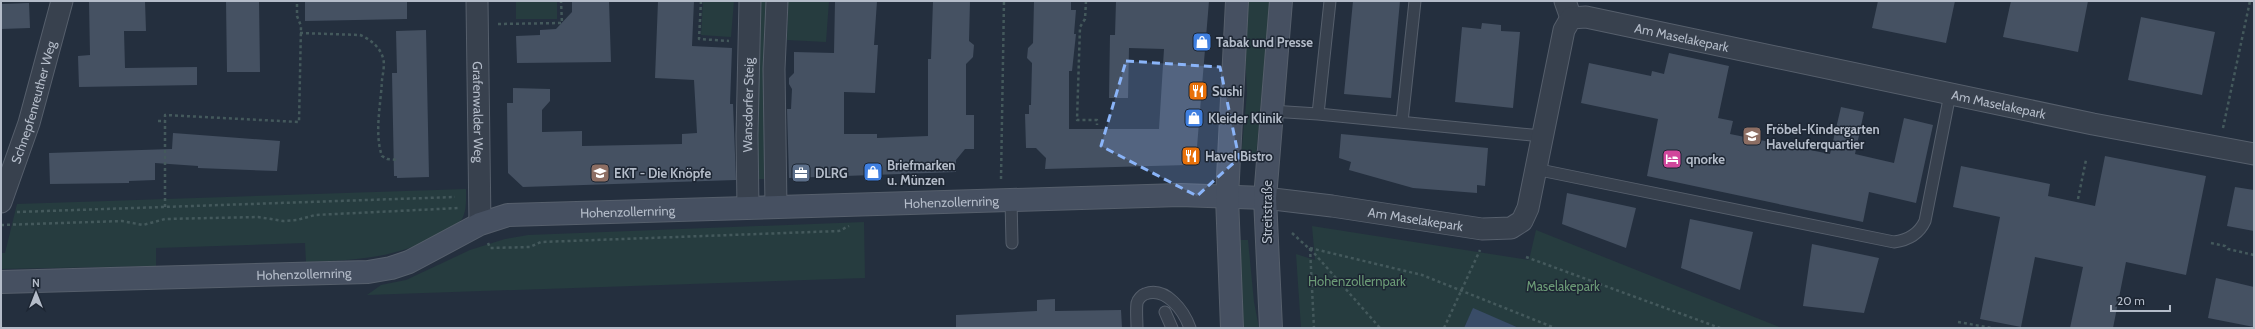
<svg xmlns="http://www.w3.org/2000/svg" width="2255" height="329" viewBox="0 0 2255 329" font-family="Cabin,sans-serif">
<rect width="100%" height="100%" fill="#242f3e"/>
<path fill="#263c3f" d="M516 1H557V19H516Z
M703 1H734L731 37 701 35Z
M754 1H771L766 179H756Z
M788 1H829L826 42 787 40Z
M1246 1H1270L1256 157H1241L1247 93 1245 53Z
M466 189C466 198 467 210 462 219 455 228 444 233 434 238 390 259 354 260 306 262L305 243 156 248V266L1 269V253H5L17 204Z
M864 222 865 278 367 295 381 285 406 280 470 250 505 239 528 235Z
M1312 226 1529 260 1536 230 1782 328H1519L1473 309 1464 328H1301L1296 254 1315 260Z
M1234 240H1248L1254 302 1259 328H1240Z"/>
<path fill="#394c67" d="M1473 308 1519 328H1464Z"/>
<path fill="#455162" d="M89 1H145L146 31H124L125 68 197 67V85L79 87 78 56 90 55Z
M226 1H259L260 72H227Z
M305 1H407V19L305 21Z
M572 1H609L611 62 517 63 516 36 540 35V30L556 29 572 12Z
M658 1H694L692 46 732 48 730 104H733L736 180 523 187 508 173 507 103H513V88L550 89V101L542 110V132L582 131V146L682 144V134L697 133 694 80 655 78Z
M835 1H877L874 45H878L875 93 844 92V134H877V138L928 136V59H931L933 1H970L969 41 974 45 973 57 966 64V115H974V149H965L956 160V172L789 178 787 109H791L792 89 789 84V78L794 73V52L834 53Z
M1034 1H1071V10H1076L1074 34H1076L1072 71H1069V129H1159L1164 49 1129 48 1128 98H1109L1110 35H1115L1116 1H1209L1196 159 1187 165 1045 169 1046 158 1036 148H1026L1025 114H1029V105H1031L1032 63 1027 58 1028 48 1033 43Z
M1353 1H1400L1391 98 1344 94Z
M1878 1H1955L1946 43 1872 28Z
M2011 1H2088L2078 52 2003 37Z
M29 3 30 28 1 29V4Z
M2141 17 2215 32 2202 95 2128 80Z
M1482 23 1501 25V31L1520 32 1513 108 1455 102 1462 27 1481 29Z
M426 30 429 177 397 178V176H394L392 73H397L396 31Z
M1669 53 1729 66 1718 118 1733 121 1730 134 1830 154 1841 107 1864 112 1855 154 1894 163 1904 118 1933 125 1916 203 1869 192 1863 222 1647 176 1658 119 1581 103 1589 63 1651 76 1652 71 1664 74Z
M173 133 280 141 277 171 198 168V166L155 163V180L129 181V183L50 184 49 153 172 149Z
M1341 134 1488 148 1485 186 1477 185V193L1413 188 1349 170 1351 162 1339 158Z
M2105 156 2206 176 2186 275 2126 262 2113 328H2070L2083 267 2035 257 2021 327 1980 319 2000 217 1953 207 1961 166 2050 184 2048 196 2095 206Z
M2235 187 2254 190V231L2227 226Z
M1567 193 1636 208 1626 248 1562 224Z
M1690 219 1753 232 1740 290 1681 268Z
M1812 244 1879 258 1864 313 1803 306Z
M2216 278 2254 287V327L2208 318Z
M1055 299V311L1121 310 1122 328H956V315L1037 311V300Z"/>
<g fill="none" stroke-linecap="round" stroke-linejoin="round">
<defs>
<path id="lane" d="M1271 111 1318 114 1330 1
M1318 114 1542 136
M1402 122 1415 1
M1535 169 1894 242C1909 240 1919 234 1925 221L1950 94
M1011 200 1012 243
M1165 312 1172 328
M1137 328C1137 320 1136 310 1137 303 1138 299 1142 295 1145 294 1166 286 1184 311 1190 328"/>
<g id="street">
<path id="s1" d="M477 1 480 224"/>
<path d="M1565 1 1571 18"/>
<path id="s2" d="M1265 198 1332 206 1482 229 1511 228 1522 221 1528 208 1564 30 1571 18 1586 17 2093 124 2254 154"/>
<path id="s3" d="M1 202 29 123 62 1"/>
<path d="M776 207 774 69 777 1"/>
<path id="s4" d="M748 208 747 135 750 1"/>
</g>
<g id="secondary">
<path id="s5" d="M1 282 368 272 391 268 409 262 480 224 508 215 1180 195 1265 198"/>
<path d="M1232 328 1227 197 1237 1"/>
<path d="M1271 328 1265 198 1281 1"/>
</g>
</defs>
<use href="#lane" stroke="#565f6c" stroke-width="13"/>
<use href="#street" stroke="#565f6c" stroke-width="23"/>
<use href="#secondary" stroke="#565f6c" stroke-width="24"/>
<path stroke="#44595c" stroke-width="2.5" stroke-dasharray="3 3" stroke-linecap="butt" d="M701 1 699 39 729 41
M1086 1 1085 19 1080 27 1077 120H1097V125
M498 24 562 23 561 1
M300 33 360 35C370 39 380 47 383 58 385 64 383 73 382 80 381 104 374 133 382 156L387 159 398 160
M1205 38H1211
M158 121H165
M2223 128 2250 1
M1001 179 1004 1
M2078 199 2086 160
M165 207V115L299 122 301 26 297 16V1
M17 212 455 197
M1 225 122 221 143 225 165 219 258 217 283 221 297 220 315 215 459 208
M1292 233 1314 253 1380 328
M488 243 490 248 530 247 541 242 839 231 849 226
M2211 243 2225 246 2228 249 2254 255
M1310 248 1422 275 1555 328
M1310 248 1314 328
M1526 257 1720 328
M1958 322 1992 328
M1444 328 1480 250"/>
<use href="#lane" stroke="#38414e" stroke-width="11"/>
<use href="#street" stroke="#38414e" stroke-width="21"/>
<use href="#secondary" stroke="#465061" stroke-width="22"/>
</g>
<path fill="#8ab4f8" fill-opacity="0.2" stroke="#8ab4f8" stroke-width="3" stroke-dasharray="8 5" stroke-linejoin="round" d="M1126 61 1220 67 1239 158 1197 196 1101 146Z"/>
<defs>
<symbol id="shop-square" viewBox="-11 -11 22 22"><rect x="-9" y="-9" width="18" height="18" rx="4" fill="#3f7fe0" stroke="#1d2633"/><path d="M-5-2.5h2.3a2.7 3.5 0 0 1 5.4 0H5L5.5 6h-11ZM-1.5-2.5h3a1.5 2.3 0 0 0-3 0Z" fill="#fff"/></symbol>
<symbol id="restaurant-square" viewBox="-11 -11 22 22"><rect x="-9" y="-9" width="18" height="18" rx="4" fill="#e8710a" stroke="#1d2633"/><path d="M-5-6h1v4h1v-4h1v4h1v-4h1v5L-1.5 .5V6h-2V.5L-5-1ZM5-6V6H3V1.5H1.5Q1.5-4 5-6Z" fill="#fff"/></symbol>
<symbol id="school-square" viewBox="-11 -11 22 22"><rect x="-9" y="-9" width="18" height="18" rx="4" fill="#8d6e63" stroke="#1d2633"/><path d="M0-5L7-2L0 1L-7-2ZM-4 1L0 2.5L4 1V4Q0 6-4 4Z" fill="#fff"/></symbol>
<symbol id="hotel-square" viewBox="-11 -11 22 22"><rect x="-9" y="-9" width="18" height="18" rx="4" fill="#d1479c" stroke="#1d2633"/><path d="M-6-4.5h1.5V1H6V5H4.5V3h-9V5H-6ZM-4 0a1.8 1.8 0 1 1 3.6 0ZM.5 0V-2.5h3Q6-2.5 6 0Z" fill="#fff"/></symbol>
<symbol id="office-square" viewBox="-11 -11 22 22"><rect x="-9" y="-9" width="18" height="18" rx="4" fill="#5c6f8a" stroke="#1d2633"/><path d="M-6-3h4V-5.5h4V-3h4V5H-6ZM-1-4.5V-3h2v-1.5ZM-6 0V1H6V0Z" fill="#fff"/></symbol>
</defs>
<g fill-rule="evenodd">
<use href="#shop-square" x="1191" y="31" width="22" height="22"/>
<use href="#restaurant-square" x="1187" y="80" width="22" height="22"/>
<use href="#shop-square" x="1183" y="107" width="22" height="22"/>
<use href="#school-square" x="1741" y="125" width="22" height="22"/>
<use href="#restaurant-square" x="1180" y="145" width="22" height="22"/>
<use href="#hotel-square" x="1661" y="148" width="22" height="22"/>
<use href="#shop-square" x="862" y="161" width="22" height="22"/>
<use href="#school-square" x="589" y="162" width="22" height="22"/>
<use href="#office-square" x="790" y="162" width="22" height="22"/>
</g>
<g text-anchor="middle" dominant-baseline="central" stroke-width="3" stroke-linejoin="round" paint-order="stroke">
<g font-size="13" fill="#b4bcc9" stroke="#1d2633">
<text stroke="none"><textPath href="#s2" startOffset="584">Am Maselakepark</textPath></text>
<text stroke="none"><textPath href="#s3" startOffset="105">Schnepfenreuther Weg</textPath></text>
<text stroke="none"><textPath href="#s2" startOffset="908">Am Maselakepark</textPath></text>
<text stroke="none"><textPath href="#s4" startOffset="103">Wansdorfer Steig</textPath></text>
<text stroke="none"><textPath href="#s1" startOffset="111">Grafenwalder Weg</textPath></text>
<text stroke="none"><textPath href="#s5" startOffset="963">Hohenzollernring</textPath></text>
<text stroke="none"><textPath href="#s5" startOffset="639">Hohenzollernring</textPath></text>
<text transform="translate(1267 212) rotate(-90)">Streitstraße</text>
<text stroke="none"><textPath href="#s2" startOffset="152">Am Maselakepark</textPath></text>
<text stroke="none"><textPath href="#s5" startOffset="303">Hohenzollernring</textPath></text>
</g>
<g font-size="13" font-weight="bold" fill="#b4bcc9" stroke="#1d2633" text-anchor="start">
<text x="1216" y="42">Tabak und Presse</text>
<text x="1212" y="91">Sushi</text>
<text x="1208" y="118">Kleider Klinik</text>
<text x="1766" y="129">Fröbel-Kindergarten<tspan x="1766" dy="15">Haveluferquartier</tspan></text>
<text x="1205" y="156">Havel Bistro</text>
<text x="1686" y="159">qnorke</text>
<text x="887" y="165">Briefmarken<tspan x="887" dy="15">u. Münzen</tspan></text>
<text x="614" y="173">EKT - Die Knöpfe</text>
<text x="815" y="173">DLRG</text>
</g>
<g font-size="13" fill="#6b9a76" stroke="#1d2633">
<text x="1357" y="281">Hohenzollernpark</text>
<text x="1563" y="286">Maselakepark</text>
</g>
</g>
<rect width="2255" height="329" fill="none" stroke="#b4bcc9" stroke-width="4"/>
<g transform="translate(36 293)" stroke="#1d2633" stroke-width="3" paint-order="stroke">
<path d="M0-3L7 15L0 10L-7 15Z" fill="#b4bcc9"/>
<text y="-6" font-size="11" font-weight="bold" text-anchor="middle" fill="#b4bcc9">N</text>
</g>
<path d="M2111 305v6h59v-6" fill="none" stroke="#b4bcc9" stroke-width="2"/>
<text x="2117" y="305" font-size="12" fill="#b4bcc9" stroke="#1d2633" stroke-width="3" paint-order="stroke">20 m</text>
</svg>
